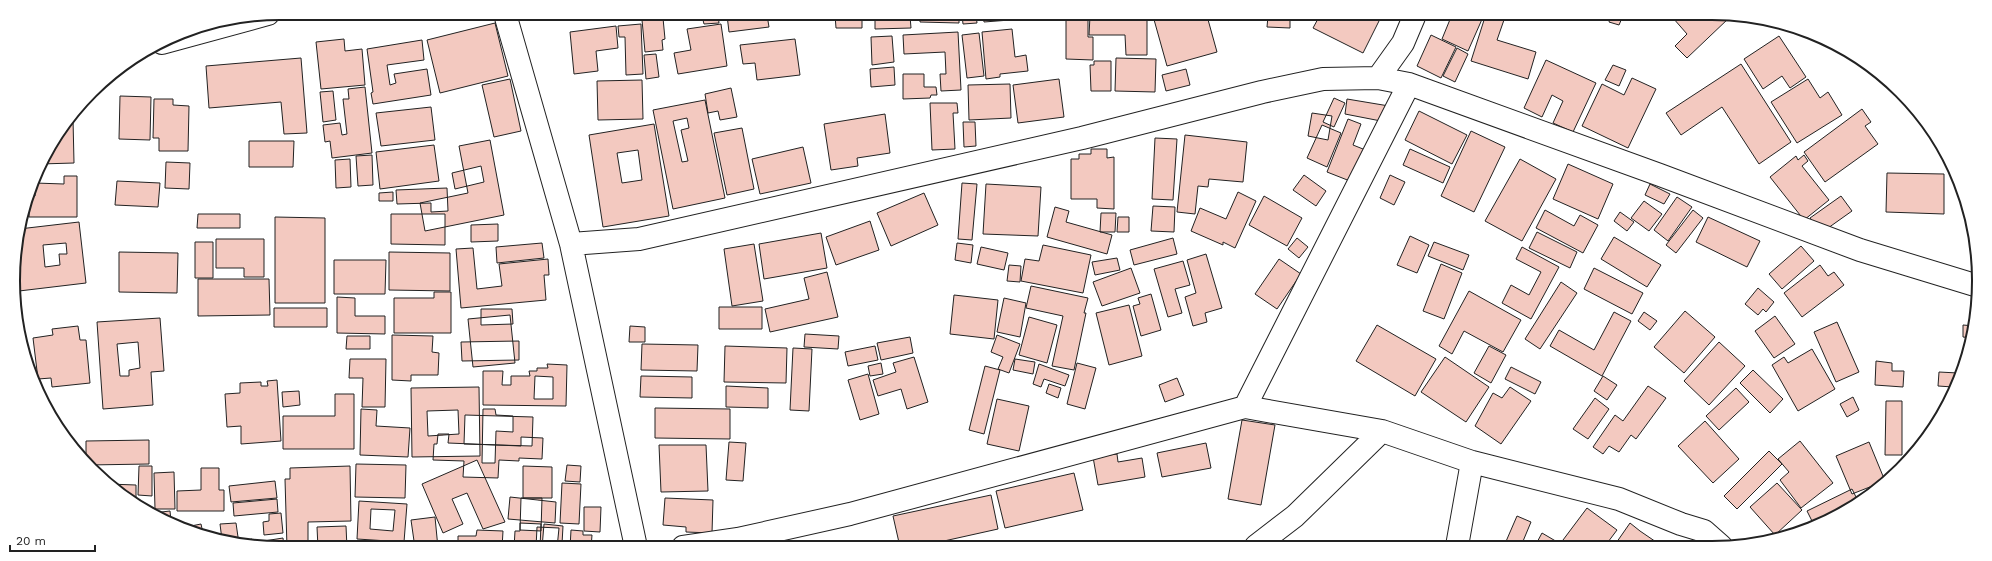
<svg xmlns="http://www.w3.org/2000/svg" width="1992" height="561" viewBox="0 0 1992 561" font-family="'Work Sans',sans-serif">
<rect width="100%" height="100%" fill="#fff"/>
<path fill="#f3c9c0" stroke="#222" fill-rule="evenodd" d="M568 14H608V15L568 20Z
M614 14H632L614 17Z
M693 14 718 15 719 23 704 24 702 16 694 17Z
M727 15H767L769 27 729 32Z
M835 15H862V28H836Z
M875 15 910 16 911 28 875 29Z
M920 15H959V23L920 22Z
M962 15H976L977 23 963 24Z
M983 15 1010 16V20L984 22Z
M1066 16H1088V37H1093V60L1066 59Z
M1090 16H1147V55H1126L1125 35H1089Z
M1153 16H1207L1217 52 1167 66Z
M1268 16H1290V28L1267 27Z
M1319 17H1381L1363 53 1313 28Z
M1451 17H1483L1468 51 1442 39Z
M1485 17H1505L1497 40 1536 52 1528 79 1471 61Z
M663 18 665 39 662 40 663 50 645 52 642 20Z
M1610 18H1622L1619 25 1609 22Z
M1673 18H1729L1687 58 1675 46 1687 34Z
M1777 22 1786 25 1781 28Z
M495 23 508 76 440 93 427 40Z
M641 24 643 74 626 75 625 37H619L618 26Z
M721 24 727 66 678 74 674 53 691 50 687 29Z
M616 26 618 48 596 51 598 71 574 74 570 32Z
M1012 29 1015 57 1026 55 1028 71 1000 74V77L986 79 982 32Z
M958 32 961 90 941 91 940 74H946L945 52 904 54 903 35Z
M979 33 984 76 967 78 962 35Z
M1431 35 1456 47 1441 78 1417 66Z
M892 36 894 62 872 65 871 37Z
M1779 36 1806 77 1790 88 1782 76 1763 89 1744 59Z
M344 39 345 51 362 49 365 85 321 89 316 42Z
M795 39 800 75 757 80 755 63 743 64 740 45Z
M422 40 424 60 387 65 390 85 396 83 394 74 427 69 431 95 373 104 371 93 373 92 367 49Z
M1457 48 1468 54 1455 82 1443 76Z
M656 54 659 77 646 79 644 55Z
M301 58 307 133 284 134 281 102 209 108 206 66Z
M1116 58 1156 59 1155 92 1115 91Z
M1546 60 1596 83 1573 132 1553 123 1563 101 1552 95 1542 117 1524 108Z
M1094 61H1111V91H1091L1090 65H1094Z
M1741 64 1791 142 1759 164 1722 107 1681 135 1666 113Z
M1613 65 1626 70 1619 86 1605 80Z
M894 67 895 85 871 87 870 69Z
M1186 69 1190 85 1166 91 1162 75Z
M903 74H924V87H936L937 95H931L930 98 903 99Z
M1632 78 1656 89 1628 148 1582 126 1602 84 1624 95Z
M510 79 521 131 494 137 482 85Z
M1059 79 1064 117 1018 123 1013 85Z
M1808 79 1820 98 1828 92 1842 115 1797 143 1771 102Z
M642 80 643 119 598 120 597 81Z
M1010 84 1011 118 969 120 968 85Z
M365 87 372 153 332 158 330 141 325 142 323 125 340 123 342 135 347 134 343 99H349L348 89Z
M731 88 737 117 720 120 718 111 708 113 705 94Z
M333 91 336 120 323 122 320 92Z
M120 96 151 97 150 140 119 139Z
M1334 98 1345 103 1334 127 1323 122Z
M154 99H173V105L189 106 188 151H159V138H153Z
M1347 99 1389 106 1386 122 1345 114Z
M705 100 725 198 673 209 653 110ZM687 118 689 128 681 130 688 161 682 162 673 121Z
M930 103H957L958 113H953L955 149 932 150Z
M431 107 435 140 381 146 376 113Z
M1862 109 1871 122 1865 126 1878 144 1825 182 1804 152Z
M1419 111 1467 135 1452 164 1405 140Z
M1312 113 1332 116 1328 140 1308 136Z
M885 114 890 153 857 158 858 166 831 170 824 124Z
M68 119H73L74 163 40 164Z
M1348 119 1361 124 1353 145 1368 151 1355 183 1327 172Z
M963 122H975L976 146 964 147Z
M654 124 669 216 603 227 589 135ZM638 150 642 180 622 183 617 153Z
M1322 125 1341 133 1327 167 1307 158Z
M742 128 754 189 727 195 714 133Z
M1471 131 1505 147 1474 212 1441 196Z
M1185 135 1247 142 1243 182 1209 179 1208 187 1198 186 1195 214 1177 212Z
M1155 138 1177 139 1173 200 1152 199Z
M490 140 504 215 425 231 420 203 468 193 459 146Z
M249 141H294L293 167H249Z
M434 145 439 181 380 189 376 152Z
M803 147 811 183 760 194 752 159Z
M1091 149H1107V158L1114 157V209L1097 208V199H1071V159H1079V154H1091Z
M1410 149 1450 167 1443 183 1403 165Z
M372 155 373 185 358 186 356 156Z
M1804 155 1808 161 1802 166 1829 200 1804 220 1770 177 1796 156 1798 160Z
M350 159 351 187 336 188 335 160Z
M1520 159 1556 179 1522 241 1485 221Z
M166 162 190 163 189 189 165 188Z
M1568 164 1613 184 1598 219 1553 199Z
M481 166 484 182 455 189 452 173Z
M1955 171 1959 178V181L1955 180Z
M1887 173 1944 174V214L1886 212Z
M1304 175 1326 191 1316 206 1293 190Z
M1390 175 1405 182 1394 205 1380 198Z
M64 176H77V217H29V196H35V183L64 184Z
M117 181 160 183 158 207 115 205Z
M962 183 977 184 972 240 958 239Z
M986 184 1041 187 1038 236 983 234Z
M1650 184 1670 194 1664 204 1645 195Z
M447 188 448 211 431 212V203L397 204 396 190Z
M393 192V201H379V193Z
M1238 192 1256 201 1235 248 1223 242V245L1191 231 1200 208 1226 219Z
M924 193 938 225 891 246 877 213Z
M1264 196 1302 218 1287 246 1249 225Z
M1841 196 1852 211 1821 233 1810 218Z
M1677 197 1692 207 1668 241 1654 230Z
M1644 201 1662 214 1649 231 1631 218Z
M1153 206 1175 207 1174 232 1151 231Z
M1055 207 1069 211 1066 222 1112 235 1107 254 1047 237Z
M1545 210 1574 226 1580 215 1598 225 1583 253 1536 228Z
M1693 210 1703 218 1676 253 1666 245Z
M1620 212 1634 222 1627 231 1614 221Z
M1101 213H1116L1115 232H1100Z
M198 214H240V228H197Z
M391 214H445V245L391 244Z
M275 217 325 218V303H275Z
M1118 217H1129V232H1117Z
M1708 217 1760 241 1747 267 1696 242Z
M870 221 879 250 836 265 826 237Z
M79 222 86 283 19 291 15 254 19 229ZM66 243 67 254H59L60 265 45 267 43 245Z
M498 224V241L471 242V225Z
M1537 232 1577 252 1570 268 1529 248Z
M821 233 827 268 764 279 759 244Z
M1410 236 1429 245 1417 273 1397 265Z
M1614 237 1661 265 1647 287 1601 259Z
M1173 238 1177 254 1134 265 1130 250Z
M1297 238 1308 247 1299 258 1288 249Z
M216 239H264V277H244V268H216Z
M195 242H213V278H195Z
M1434 242 1469 255 1463 270 1428 256Z
M542 243 544 258 497 263 496 247Z
M957 243 973 245 971 263 955 260Z
M754 244 763 301 732 306 724 249Z
M1043 245 1091 255 1083 293 1021 281 1025 259 1039 261Z
M1801 246 1814 261 1782 289 1769 274Z
M981 247 1008 253 1004 270 977 264Z
M1522 247 1559 267 1531 319 1502 303 1511 285 1529 295 1541 272 1516 259Z
M473 248 477 289 502 286 499 264 548 259 549 275H544L546 300 461 308 456 249Z
M119 252 178 253 177 293 119 292Z
M389 252 450 253V291L389 290Z
M1206 254 1222 308 1205 313 1207 322 1193 326 1185 297 1196 293 1187 260Z
M1117 258 1120 270 1095 275 1092 262Z
M1279 259 1301 274 1277 309 1255 294Z
M334 260H386L385 294H334Z
M1183 261 1190 285 1175 289 1182 313 1168 317 1154 269Z
M1441 264 1462 273 1444 319 1423 311Z
M1009 265 1021 266 1020 282 1007 281Z
M1820 265 1828 276 1834 272 1844 285 1802 317 1784 293Z
M1131 268 1140 293 1102 306 1093 282Z
M1594 268 1643 293 1632 314 1584 289Z
M827 272 838 317 770 332 765 309 809 299 804 278Z
M198 279H269L270 315 198 316Z
M1561 282 1577 293 1540 349 1525 339Z
M1031 286 1088 298 1084 313H1086L1074 370 1052 366 1063 316 1026 308Z
M1758 288 1774 302 1766 312 1763 309 1758 315 1745 304Z
M1469 291 1521 320 1503 352 1464 331 1452 354 1439 346Z
M434 292H451V333H394V298H434Z
M1151 294 1161 330 1141 336 1133 306 1140 304 1138 298Z
M954 295 998 300 994 339 950 334Z
M337 297 355 298V316H385V334L337 333Z
M1004 298 1026 303 1020 337 997 332Z
M1129 305 1142 356 1109 365 1096 313Z
M719 307H762V329H719Z
M274 308H327V327H274Z
M481 309H512L513 324 481 325Z
M1685 311 1715 337 1684 373 1654 347Z
M1614 312 1631 321 1602 376 1550 346 1559 330 1594 350Z
M1644 312 1657 321 1650 330 1638 321Z
M510 315 515 363 473 367 468 319Z
M1775 316 1795 344 1774 358 1755 331Z
M1029 317 1057 325 1047 363 1019 355Z
M160 318 164 371 151 372 153 405 103 409 97 322ZM138 342 140 368 129 370V376H120L117 344Z
M1837 322 1859 372 1836 382 1814 332Z
M1377 325 1436 359 1415 396 1356 361Z
M1963 325 1975 326 1972 338 1963 337Z
M78 326 80 340H86L90 383 52 387 51 378 38 379 33 338 53 335 52 329Z
M630 326 645 327V342H629Z
M805 334 839 336 838 349 804 347Z
M392 335 433 336 432 352 439 353 438 375H411V381L392 380Z
M997 335 1020 344 1009 373 998 369 1003 357 991 352Z
M347 336H370V349H346Z
M910 337 913 353 881 360 877 343Z
M519 341V360L462 361 461 342Z
M1719 342 1745 366 1709 405 1684 381Z
M642 344 698 345 697 371 641 370Z
M725 346 787 348 786 383 724 382Z
M875 346 878 360 848 366 845 352Z
M1489 346 1506 355 1491 383 1474 373Z
M793 348 812 349 809 411 790 410Z
M1812 349 1835 389 1798 411 1772 365 1784 357 1788 363Z
M914 357 928 402 907 409 901 389 878 396 873 380 896 372 893 363Z
M1445 357 1489 387 1466 422 1421 392Z
M350 359H386L385 407H362L363 378H349Z
M1015 359 1035 362 1033 374 1013 370Z
M1876 361 1892 363V371H1904L1903 387 1875 385Z
M881 363 883 374 870 376 868 366Z
M1077 363 1096 368 1085 409 1067 404Z
M547 364 567 365 566 406 483 405V371H503L502 385H511V376H530L529 371H537V368H548Z
M1039 364 1069 375 1065 386 1044 379 1041 387 1033 384Z
M985 366 1000 370 984 434 969 430Z
M1511 367 1541 382 1535 394 1505 379Z
M1753 370 1783 399 1770 413 1740 383Z
M1939 372 1958 373 1953 387 1938 386Z
M868 374 879 414 860 420 848 380Z
M535 376 553 377V399H534Z
M641 376 692 377V398L640 397Z
M1603 376 1617 385 1607 400 1594 391Z
M1177 378 1184 395 1165 402 1159 385Z
M277 380 281 441 241 444V426L227 427 225 394 240 393V383L261 382V386H268L267 381Z
M1049 384 1061 388 1058 398 1046 393Z
M726 386 768 388V408L726 407Z
M1648 386 1666 398 1636 439 1631 435 1619 452 1609 446 1603 454 1593 447 1615 415 1623 421Z
M479 387 480 456 412 457 411 388ZM458 410 459 434 428 436 427 411Z
M1510 387 1531 401 1501 444 1475 426 1493 393 1502 398Z
M1736 388 1749 402 1719 430 1706 416Z
M299 391 300 405 283 407 282 392Z
M335 394H354V449H283V416H335Z
M1853 397 1859 410 1847 417 1840 404Z
M1595 398 1609 409 1588 439 1573 429Z
M997 399 1029 406 1019 451 987 444Z
M1886 401H1902V455H1885Z
M655 408 730 409V439L655 438Z
M361 409 377 410 376 426 410 428 408 457 360 455Z
M483 409H495L496 415 513 416V432L496 431 495 463H482Z
M465 415 533 417 532 446 464 444Z
M1242 420 1275 425 1261 505 1228 499Z
M1705 421 1739 459 1713 483 1678 446Z
M438 434H449L448 443 521 446V437L543 438 542 459 519 458V461L499 460 498 478 463 477 464 461 433 460 434 444H437Z
M149 440V464L88 465 86 462V441Z
M1800 441 1833 483 1801 508 1780 480 1789 472 1778 459Z
M729 442 746 443 743 481 726 480Z
M1869 442 1885 481 1852 494 1836 456Z
M1206 443 1211 468 1162 477 1157 453Z
M659 445H706L708 491 661 492Z
M1769 451 1782 464 1737 509 1724 496Z
M1117 454 1118 462 1142 458 1145 477 1098 485 1093 457Z
M477 460 505 522 483 529 467 493 452 499 463 524 443 533 422 484Z
M356 464 406 465 405 498 355 497Z
M567 465 581 466 580 482 565 481Z
M139 466H152V496L138 495Z
M350 466 351 521 308 522V548H287L285 479H290V468Z
M523 466 552 467V498H523Z
M201 468H219V490H224V511H177V491L201 490Z
M174 472 175 509H155L154 473Z
M1074 473 1083 510 1005 528 996 491Z
M275 481 277 498 231 502 229 486Z
M562 483 581 484 579 524 560 523Z
M1777 483 1802 510 1775 535 1750 507Z
M108 484 136 485V504H135Z
M1852 489 1858 501 1830 521 1814 525 1807 511Z
M991 495 998 529 917 547H900L893 516Z
M510 497 556 502 555 523 508 519Z
M521 498H542L541 531 520 530Z
M665 498 713 500 712 533 686 532V527L663 525Z
M277 499 278 512 234 516 233 503Z
M359 501 407 504 404 542 357 539ZM371 509 395 510 393 531 370 529Z
M584 507H601L600 532 584 531Z
M1587 508 1617 530 1605 546H1562L1560 544Z
M170 511 171 521 153 515V513Z
M281 513 283 533 264 535 263 522 269 521V514Z
M1517 516 1531 522 1521 546H1504Z
M435 517 438 548H415L411 520Z
M236 523 239 544 222 540 220 524Z
M520 523 541 524 540 548H514L515 531H520Z
M1630 523 1640 531 1662 546H1614Z
M201 524 203 533 186 527Z
M544 524 563 526 562 544H560V548H542Z
M346 526 347 548H318L317 527Z
M537 527 559 528 557 548H536Z
M477 530 503 531 502 548H458V536H476Z
M571 530 583 531V535H592L591 548H570Z
M1542 533 1559 543 1556 546H1535Z
M283 538 284 548 264 546V541Z
M252 539 254 545 241 544V542Z
M357 541 382 542 381 548H357Z
M852 542 869 545 885 547H852Z"/>
<g fill="none" stroke-linecap="round" stroke-linejoin="round">
<defs>
<path id="minor" d="M505 14 571 244 636 547
M1378 78 1403 43 1414 17
M571 244 639 239 1082 138 1262 92 1323 79 1378 78 1409 84 1660 175 1860 250 1978 286
M1245 407 1409 84
M1256 546 1295 516 1382 431
M1457 546 1472 462
M683 547 738 539 850 514 1245 407 1382 431 1472 462 1619 499 1681 524 1704 531 1721 546"/>
<path id="tertiary" d="M162 43 268 14"/>
</defs>
<use href="#minor" stroke="#222" stroke-width="24"/>
<use href="#tertiary" stroke="#222" stroke-width="24"/>
<use href="#minor" stroke="#fff" stroke-width="22"/>
<use href="#tertiary" stroke="#fff" stroke-width="22"/>
</g>
<path d="M0 0H1992V561H0ZM280 20H1712A260 260 0 0 1 1972 280V281A260 260 0 0 1 1712 541H280A260 260 0 0 1 20 281V280A260 260 0 0 1 280 20Z" fill="#fff" fill-rule="evenodd"/>
<path fill="none" stroke="#222" stroke-width="2" d="M280 20H1712A260 260 0 0 1 1972 280V281A260 260 0 0 1 1712 541H280A260 260 0 0 1 20 281V280A260 260 0 0 1 280 20Z"/>
<path d="M10 545v6h85v-6" fill="none" stroke="#222222" stroke-width="2"/>
<text x="16" y="545" font-size="12" fill="#222222" stroke="#ffffff" stroke-width="3" paint-order="stroke">20 m</text>
</svg>
